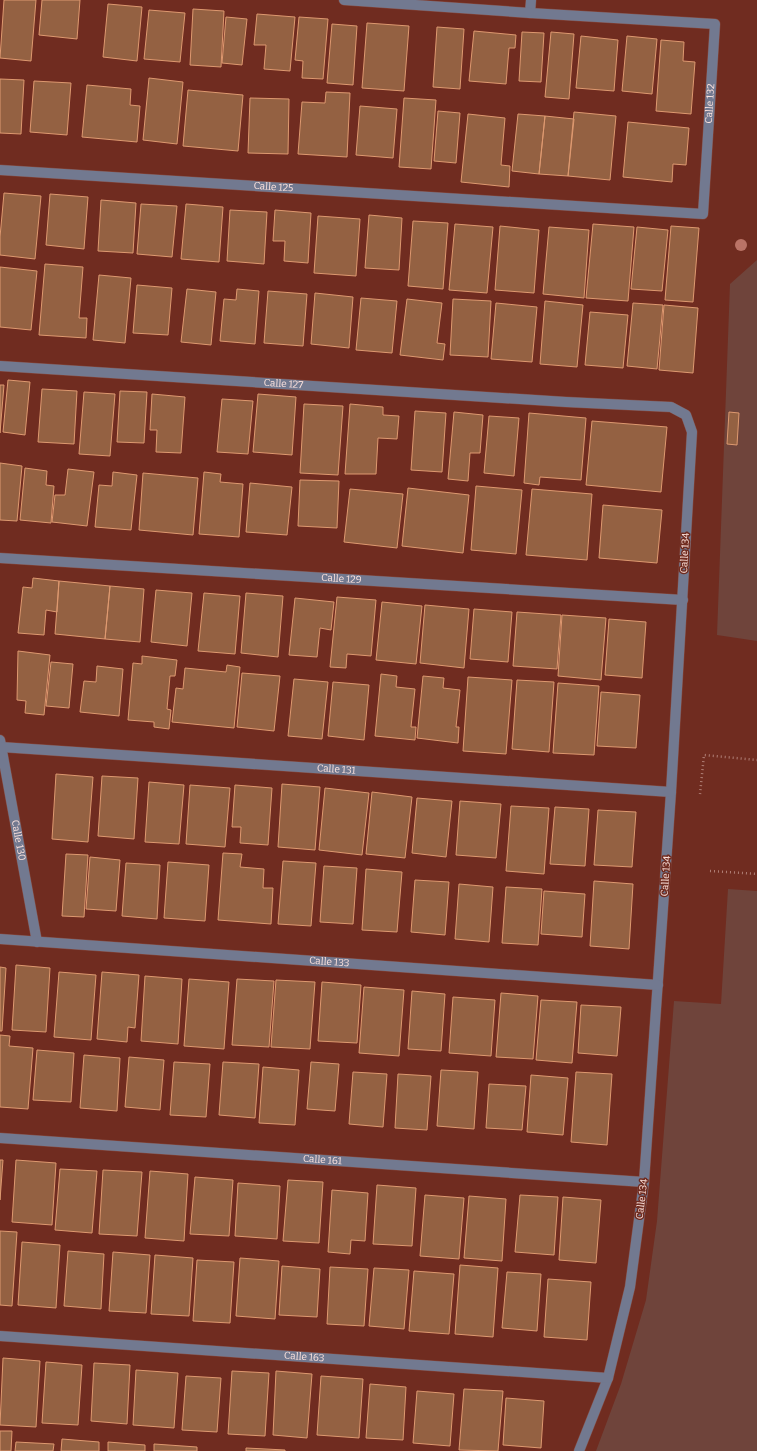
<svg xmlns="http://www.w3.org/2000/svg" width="757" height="1451" viewBox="0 0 757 1451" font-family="Bitter,serif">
<rect width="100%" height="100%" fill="#702c20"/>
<path fill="#6f443b" d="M757 260V641L717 635 730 284Z
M728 889 757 891V1451H596L621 1384 646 1300 657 1221 674 1001 721 1004Z"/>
<path fill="#946142" stroke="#de9970" d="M4 0H36L31 61 0 58Z
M42 0H80L77 39 39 35Z
M108 4 142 7 137 61 103 57Z
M193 9 224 11 221 67 190 65Z
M149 10 185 13 180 62 144 59Z
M257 14 295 17 290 71 264 69 266 45H254Z
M226 17 247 19 242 65 222 63Z
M299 17 328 19 323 79 302 78 303 61 295 60Z
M367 23 409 26 404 91 362 88Z
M332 24 357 26 353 85 327 83Z
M437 27 464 29 460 89 433 87Z
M474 31 516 35 515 48H509L506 84 469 81Z
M522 32 544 33 541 82 519 81Z
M551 32 574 34 569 99 545 97Z
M581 36 618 40 614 91 576 88Z
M627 36 657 39 652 94 622 91Z
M661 40 684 42 683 61 695 62 691 114 656 111Z
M149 78 183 82 177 144 143 140Z
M0 79 24 80 21 134 0 133Z
M34 81 71 83 67 135 30 132Z
M87 85 131 89 130 105 140 106 137 142 82 137Z
M188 90 243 95 238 151 183 146Z
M326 92 350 93 347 157 298 154 302 102 325 103Z
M250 98 289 99 288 154 248 153Z
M404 98 436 100 431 169 399 167Z
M360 106 397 109 393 158 356 155Z
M438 111 460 113 456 163 434 161Z
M574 112 616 116 610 180 568 176Z
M468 114 505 118 501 165 510 166 509 187 461 182Z
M518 114 545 116 539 174 512 171Z
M545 116 574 119 568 176 539 174Z
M628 122 689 128 686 165 673 164 672 182 623 177Z
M4 193 41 196 35 259 0 255V237Z
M50 194 88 197 84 249 46 245Z
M101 200 136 203 133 253 98 251Z
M141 204 177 206 172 257 137 254Z
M186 204 223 207 219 262 181 259Z
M230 210 267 212 264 264 227 261Z
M275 210 311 213 308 263 284 261 285 241H273Z
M369 215 402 218 399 270 365 268Z
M318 216 360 219 356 276 314 273Z
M413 221 448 223 443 289 408 286Z
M455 224 493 227 487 293 449 290Z
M593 224 634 227 628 301 586 298Z
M500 226 539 230 534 293 495 290Z
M671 226 699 228 693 302 665 300Z
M549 227 589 230 584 298 543 294Z
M637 227 668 230 662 291 631 289Z
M45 264 83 267 79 318H87L86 338 39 335Z
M0 267 37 271 31 330 0 327Z
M99 275 131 278 125 343 93 340Z
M137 285 172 288 168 335 133 333Z
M187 289 216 292 211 345 181 342Z
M237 289 259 291 255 344 220 341 224 299 236 300Z
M268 291 307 294 303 346 264 343Z
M315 293 353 297 349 348 311 344Z
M361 298 397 301 392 353 356 350Z
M407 299 442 303 437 343 445 344 443 360 400 355Z
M453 299 491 301 488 357 450 355Z
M545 301 583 305 577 367 540 364Z
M496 303 537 307 532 362 491 359Z
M633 303 663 305 657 369 627 366Z
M664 305 698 308 693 373 659 370Z
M590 312 628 315 623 368 585 365Z
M8 380 30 382 25 435 3 432Z
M0 385H4L0 433Z
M42 389 77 391 74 444 38 442Z
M120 391 147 392 144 443 117 442Z
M84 392 115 394 110 456 79 454Z
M152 394 185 397 181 453 156 452 157 430H150Z
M258 394 296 397 292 455 253 452Z
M222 399 253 401 248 454 217 452Z
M304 404 343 406 338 475 300 473Z
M350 404 383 407V415L399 416 397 439 378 438 376 474H345Z
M415 411 446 413 442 472 411 470Z
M454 412 483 415 480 453H470L468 481 448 479Z
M729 412 739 413 737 445 727 444Z
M529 413 586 418 581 480 540 477 539 485 524 483Z
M489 416 519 418 514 476 484 473Z
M592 421 667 427 661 492 586 485Z
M0 463 22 466 17 521 0 520Z
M25 468 47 471 46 485 54 486 51 523 20 520Z
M68 469 94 472 87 526 52 522 55 495H65Z
M113 472 137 475 131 530 95 527 99 485 112 486Z
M204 472 221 474 220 482 243 484 239 537 199 534Z
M143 473 198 478 193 535 139 530Z
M300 480 339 481 337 528 298 526Z
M250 483 292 487 287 535 246 532Z
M476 486 522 490 516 554 471 550Z
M408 488 469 495 463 553 402 546Z
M350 489 403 494 397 548 344 542Z
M532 489 592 494 587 560 526 555Z
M603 505 662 510 657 563 599 558Z
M33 578 59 581 57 612 46 610 44 635 18 633 23 587 32 588Z
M59 581 110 586 105 639 55 634Z
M110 586 144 589 140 642 105 639Z
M156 590 192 593 187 646 151 642Z
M204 593 240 596 235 654 198 651Z
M246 593 283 596 278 657 241 653Z
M337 597 376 600 371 656 347 654 346 668 330 667Z
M295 598 334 602 331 630 320 628 317 657 289 655Z
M382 602 422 606 416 664 376 660Z
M425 605 469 609 464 668 420 663Z
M474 609 512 612 508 662 470 659Z
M517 612 561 615 557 669 513 666Z
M562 615 606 618 601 680 558 676Z
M609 619 646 622 642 678 605 675Z
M18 651 50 655 44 715 25 713 26 701 17 700Z
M142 656 177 660 175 676H170L167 709 171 710 169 729 154 727V722L128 720 133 663 142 664Z
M51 662 73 664 69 708 46 706Z
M227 665 240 667 234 728 172 722 176 688 183 689 185 668 226 672Z
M97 666 123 669 119 716 80 712 84 681 96 682Z
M242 673 280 676 274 731 237 727Z
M381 674 397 676 396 687 415 689 411 727H416L415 740 375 736Z
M423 676 444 678 443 688 460 690 456 727H459L458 743 417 738Z
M468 677 512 680 506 754 463 751Z
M294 679 328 682 322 739 288 736Z
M517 680 554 682 549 752 512 749Z
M333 682 369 685 364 740 328 736Z
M558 683 599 686 594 755 553 753Z
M601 692 640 695 636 748 597 746Z
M56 774 93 777 88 842 52 839Z
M102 776 138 778 134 839 98 836Z
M149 782 184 785 179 844 145 842Z
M282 784 320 787 315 850 278 847Z
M190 785 230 788 225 847 186 844Z
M235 785 272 788 268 845 240 843 241 827H232Z
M325 788 369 793 362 855 319 850Z
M372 792 412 797 405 858 366 854Z
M417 798 452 801 446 857 412 853Z
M460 801 501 804 496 858 456 855Z
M511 806 549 808 544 874 506 871Z
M555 807 589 809 585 866 550 864Z
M598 810 636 812 632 867 594 865Z
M223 853 242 854 240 867 264 869 263 888H273L271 924 218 920Z
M66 854 88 855 84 917 62 916Z
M90 857 120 860 116 911 86 909Z
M283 861 316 863 311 926 278 924Z
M168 862 209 865 205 921 164 918Z
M126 863 160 865 157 919 122 916Z
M324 866 357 868 353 924 320 922Z
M366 869 402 872 397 932 362 930Z
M415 880 449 882 445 935 411 932Z
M594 881 633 884 629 949 590 946Z
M459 884 493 887 489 942 455 939Z
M506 887 542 889 538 945 502 943Z
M544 891 585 894 582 937 541 934Z
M16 965 50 968 46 1032 12 1030Z
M0 967 6 968 2 1031H0Z
M59 972 96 975 91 1040 54 1037Z
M102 972 139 975 135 1028 128 1027 127 1042 97 1039Z
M145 976 182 979 178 1044 141 1041Z
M189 979 229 982 224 1049 184 1046Z
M237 979 274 981 269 1047 232 1045Z
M276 980 315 982 310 1049 271 1047Z
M322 982 361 985 357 1043 318 1041Z
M364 987 404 990 399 1056 359 1053Z
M412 991 445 994 441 1051 408 1049Z
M501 993 538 996 533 1059 496 1057Z
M453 997 495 1000 491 1056 449 1053Z
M541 1000 577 1002 572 1063 536 1060Z
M581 1005 621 1007 617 1056 578 1053Z
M0 1035 10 1036 9 1046 33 1048 28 1109 0 1107Z
M37 1050 74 1053 71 1102 33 1100Z
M84 1055 120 1058 117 1111 80 1108Z
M129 1057 164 1060 160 1110 125 1107Z
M174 1062 210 1064 206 1117 170 1115Z
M223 1062 259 1064 255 1118 219 1115Z
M311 1062 339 1064 335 1111 307 1109Z
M263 1067 299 1070 295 1125 259 1123Z
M441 1070 478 1072 474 1129 437 1126Z
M353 1072 387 1074 383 1127 349 1124Z
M576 1072 612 1074 607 1145 571 1142Z
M398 1074 431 1076 427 1130 395 1128Z
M531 1075 568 1078 563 1135 527 1132Z
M489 1084 526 1086 522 1130 486 1128Z
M0 1160H3L0 1200Z
M16 1160 56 1163 52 1225 12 1222Z
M60 1169 97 1171 92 1233 55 1230Z
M103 1170 142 1172 137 1236 99 1234Z
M150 1171 188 1174 184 1241 145 1238Z
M195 1177 233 1180 229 1236 190 1234Z
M288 1180 323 1182 319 1243 283 1241Z
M238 1183 280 1186 277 1239 235 1236Z
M377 1185 416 1188 412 1246 373 1244Z
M332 1190 368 1193 365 1241 351 1240 350 1254 328 1252Z
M425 1195 464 1198 459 1259 420 1256Z
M520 1195 558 1197 554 1255 515 1252Z
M469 1196 506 1199 502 1261 464 1258Z
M563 1197 601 1200 596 1263 559 1260Z
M0 1231 17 1232 12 1306 0 1305Z
M22 1242 60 1245 56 1308 18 1305Z
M68 1251 104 1254 101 1309 64 1306Z
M113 1252 150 1255 146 1313 109 1311Z
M155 1255 193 1258 189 1316 151 1314Z
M240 1258 279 1261 275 1319 236 1316Z
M197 1260 234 1262 230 1323 193 1321Z
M460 1265 498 1268 493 1337 455 1334Z
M282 1266 320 1269 317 1317 279 1315Z
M330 1267 368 1269 364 1326 327 1324Z
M374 1268 409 1270 404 1329 369 1326Z
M414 1271 454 1274 449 1334 409 1331Z
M507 1272 541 1274 537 1331 502 1328Z
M548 1279 591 1282 587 1340 544 1337Z
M3 1358 40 1361 36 1427 0 1425Z
M46 1362 82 1365 78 1425 42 1423Z
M94 1363 130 1365 127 1424 91 1421Z
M136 1370 178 1373 174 1428 133 1425Z
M232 1371 269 1373 265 1436 228 1434Z
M276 1371 312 1374 307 1438 273 1435Z
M186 1376 221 1378 217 1432 182 1430Z
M321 1376 363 1379 359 1438 317 1435Z
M370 1384 406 1387 403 1440 366 1438Z
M464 1389 503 1391 498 1451 459 1450Z
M417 1391 454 1394 450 1446 413 1443Z
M506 1398 544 1401 541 1448 503 1445Z
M0 1431H12L11 1451H0Z
M62 1439 99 1442V1451H61Z
M16 1442 54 1444 53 1451H15Z
M108 1442 145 1445V1451H108Z
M154 1444 197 1447V1451H154Z
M246 1448 285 1450V1451H246Z"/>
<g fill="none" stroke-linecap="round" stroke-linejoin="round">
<defs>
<g id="minor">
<path d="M530 13 531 0"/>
<path id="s1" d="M0 170 703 214 715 24 530 13 344 0"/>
<path id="s2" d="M0 366 566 402 671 407 686 415 692 432 671 792 644 1182 630 1287 608 1378 579 1451"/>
<path id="s3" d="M0 558 683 600"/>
<path id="s4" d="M0 740 37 942"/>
<path id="s5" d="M1 747 671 792"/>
<path id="s6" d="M0 939 658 985"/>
<path id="s7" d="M0 1138 644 1182"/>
<path id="s8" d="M0 1336 608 1378"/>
</g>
</defs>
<use href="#minor" stroke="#86493e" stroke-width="11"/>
<path stroke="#b07f76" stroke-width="2.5" stroke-dasharray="1 3" stroke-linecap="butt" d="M700 794 704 755 757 760
M710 871 757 874"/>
<use href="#minor" stroke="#727990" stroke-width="10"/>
</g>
<circle fill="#ba7366" cx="741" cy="245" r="6"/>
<g text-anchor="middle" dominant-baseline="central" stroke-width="3" stroke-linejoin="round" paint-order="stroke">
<g font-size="10" fill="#fbe1dc" stroke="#702c20">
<text stroke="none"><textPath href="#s1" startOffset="815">Calle 132</textPath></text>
<text stroke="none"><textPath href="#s1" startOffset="274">Calle 125</textPath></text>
<text stroke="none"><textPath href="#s2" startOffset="284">Calle 127</textPath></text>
<text transform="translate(685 553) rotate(-87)">Calle 134</text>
<text stroke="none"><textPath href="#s3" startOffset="342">Calle 129</textPath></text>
<text stroke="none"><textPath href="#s5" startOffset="336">Calle 131</textPath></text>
<text stroke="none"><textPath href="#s4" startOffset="102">Calle 130</textPath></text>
<text transform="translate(666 876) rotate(-86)">Calle 134</text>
<text stroke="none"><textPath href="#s6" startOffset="330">Calle 133</textPath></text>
<text stroke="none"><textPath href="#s7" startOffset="323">Calle 161</textPath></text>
<text transform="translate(642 1199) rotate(-83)">Calle 134</text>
<text stroke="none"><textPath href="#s8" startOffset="305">Calle 163</textPath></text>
</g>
</g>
</svg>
